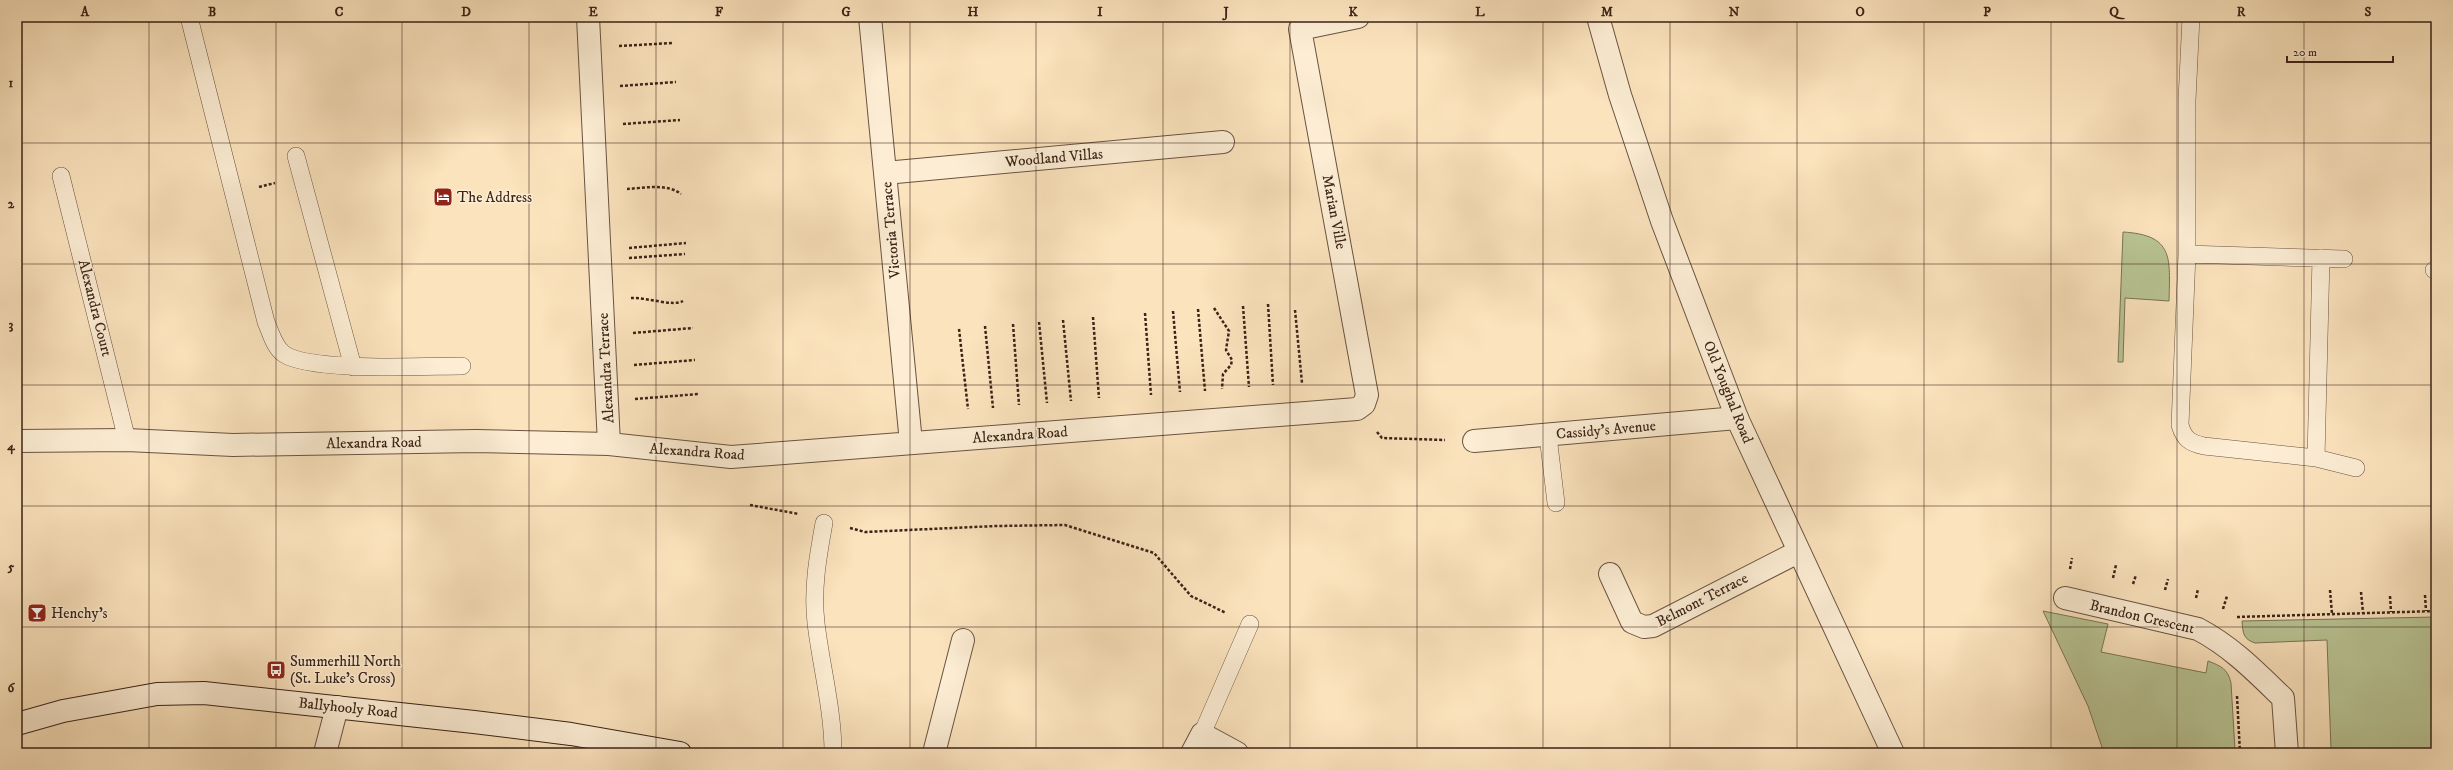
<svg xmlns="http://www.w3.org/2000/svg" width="2453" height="770" viewBox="0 0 2453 770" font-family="'IM FELL DW Pica',serif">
<rect width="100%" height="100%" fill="#fbe3bd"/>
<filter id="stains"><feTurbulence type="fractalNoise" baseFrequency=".005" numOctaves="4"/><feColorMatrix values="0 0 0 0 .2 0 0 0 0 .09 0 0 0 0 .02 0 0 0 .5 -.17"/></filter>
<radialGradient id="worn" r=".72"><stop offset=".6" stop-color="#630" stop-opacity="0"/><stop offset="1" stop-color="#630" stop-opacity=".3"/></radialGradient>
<path fill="#b9c595" stroke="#7a7456" d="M2123 232C2174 235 2170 258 2169 301L2125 298 2123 362H2118Z
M2043 611 2108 624 2101 652 2206 673 2208 661C2221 666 2228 669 2231 683L2235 750H2269V753H2104L2088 706Z
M2436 617V753H2307V749H2331L2327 640 2255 643C2243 639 2243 633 2242 621Z"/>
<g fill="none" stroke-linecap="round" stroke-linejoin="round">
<defs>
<path id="service" d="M189 17 266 322C271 333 274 347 284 354 310 372 426 366 462 366
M2191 17 2187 100V254L2180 425C2184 439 2190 443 2204 446L2316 458 2356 468
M296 156 353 367
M61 176 127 440
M2187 254 2344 259
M2434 270H2436
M1548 436 1556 503
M2316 458 2321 258
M824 523C818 556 812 589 816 623 821 666 833 709 833 753
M1202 734 1250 624"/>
<path id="minor" d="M588 17 609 444
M870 17 911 443
M885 173 1223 142
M17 441 127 440 233 445 476 441 609 444 731 457 1357 409 1364 404 1367 395 1300 29 1358 17
M1474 441 1737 418
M1610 574 1632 622 1644 627 1653 626 1798 552
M2065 598 2198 629C2232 647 2256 672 2283 698L2287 753
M325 753 337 707
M934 753 963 640
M1192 753 1202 734 1237 753"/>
<path id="tertiary" d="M1598 17 1620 95 1662 221 1737 418 1893 753"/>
<path id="secondary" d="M17 724 63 711 157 694 204 693 474 722 571 734 680 753"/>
</defs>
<use href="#service" stroke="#6a5341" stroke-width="18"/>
<use href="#minor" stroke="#6a5341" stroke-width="24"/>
<use href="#tertiary" stroke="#6a5341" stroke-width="24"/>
<use href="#secondary" stroke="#3a2318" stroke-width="24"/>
<path stroke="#3a2318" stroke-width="2.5" stroke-dasharray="3 2" stroke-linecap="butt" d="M619 46 673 43
M620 86 676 82
M623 124 680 120
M259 187 275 183
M627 189C644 188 667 183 681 194
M629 248 686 243
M629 258 685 254
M631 298C646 297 673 307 683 301
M1268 304 1273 385
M1243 306 1249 387
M1214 308 1229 331 1226 350 1232 360 1231 365 1223 374 1222 389
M1198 309 1205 391
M1295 310 1302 383
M1173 311 1180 392
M1145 313 1151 395
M1093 317 1099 398
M1063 320 1071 401
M1039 322 1047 403
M1013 324 1019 405
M985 326 993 408
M959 329 968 409
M633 333 693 328
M634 365 695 360
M635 399 699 394
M1377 432 1382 438 1445 440
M750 505 799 514
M850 528 865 532 996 526 1065 525 1154 553 1191 596 1226 613
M2070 569 2072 558
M2113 578 2116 565
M2133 584 2136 575
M2165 590 2168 579
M2330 590 2332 614
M2361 592 2363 613
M2425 595 2426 611
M2390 596 2391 612
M2196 598 2198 589
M2223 609 2227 596
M2237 617 2436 611
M2237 696 2240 753"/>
<use href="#service" stroke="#fcedd4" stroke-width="17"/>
<use href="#minor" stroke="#fcedd4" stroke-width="22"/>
<use href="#tertiary" stroke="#fcedd4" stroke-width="22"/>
<use href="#secondary" stroke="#fcedd4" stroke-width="22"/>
</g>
<path fill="none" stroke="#3a2318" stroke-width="1" stroke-opacity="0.55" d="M149 17V753M276 17V753M402 17V753M529 17V753M656 17V753M783 17V753M910 17V753M1036 17V753M1163 17V753M1290 17V753M1417 17V753M1543 17V753M1670 17V753M1797 17V753M1924 17V753M2051 17V753M2177 17V753M2304 17V753M17 143H2436M17 264H2436M17 385H2436M17 506H2436M17 627H2436"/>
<defs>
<symbol id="hotel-square" viewBox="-11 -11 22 22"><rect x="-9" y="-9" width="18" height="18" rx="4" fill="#8f2418" stroke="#fcedd4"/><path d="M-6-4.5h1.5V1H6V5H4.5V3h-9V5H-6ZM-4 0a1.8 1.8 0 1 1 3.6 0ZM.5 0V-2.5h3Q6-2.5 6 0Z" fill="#fff"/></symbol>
<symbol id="bar-square" viewBox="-11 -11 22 22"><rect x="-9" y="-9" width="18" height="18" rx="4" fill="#8f2418" stroke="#fcedd4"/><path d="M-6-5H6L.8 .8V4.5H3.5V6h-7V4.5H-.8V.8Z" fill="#fff"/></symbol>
<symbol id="bus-square" viewBox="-11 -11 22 22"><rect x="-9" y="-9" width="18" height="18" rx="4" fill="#8f2418" stroke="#fcedd4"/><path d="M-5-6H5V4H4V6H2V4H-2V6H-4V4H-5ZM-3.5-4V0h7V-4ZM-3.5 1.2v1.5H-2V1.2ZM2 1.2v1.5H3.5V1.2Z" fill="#fff"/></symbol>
</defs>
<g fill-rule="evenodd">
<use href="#hotel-square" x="432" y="186" width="22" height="22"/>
<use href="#bar-square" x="26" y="602" width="22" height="22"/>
<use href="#bus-square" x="265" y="659" width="22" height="22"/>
</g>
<g text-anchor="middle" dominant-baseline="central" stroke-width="3" stroke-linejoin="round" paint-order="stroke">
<g font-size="15" fill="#3a2318" stroke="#fcedd4">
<text transform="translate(1054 158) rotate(-5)">Woodland Villas</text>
<text transform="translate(1334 212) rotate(79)">Marian Ville</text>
<text transform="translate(891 230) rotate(-95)">Victoria Terrace</text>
<text transform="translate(95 308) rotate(76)">Alexandra Court</text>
<text transform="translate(606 368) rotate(-93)">Alexandra Terrace</text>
<text transform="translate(1728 392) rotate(68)">Old Youghal Road</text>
<text transform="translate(1606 430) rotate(-5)">Cassidy's Avenue</text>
<text transform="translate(1020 435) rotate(-4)">Alexandra Road</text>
<text transform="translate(374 443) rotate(-1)">Alexandra Road</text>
<text transform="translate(697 452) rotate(4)">Alexandra Road</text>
<text transform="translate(1702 600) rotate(-27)">Belmont Terrace</text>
<text transform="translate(2142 617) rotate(13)">Brandon Crescent</text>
<text transform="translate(348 708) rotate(6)">Ballyhooly Road</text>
</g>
<g font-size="15" fill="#3a2318" stroke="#fcedd4" text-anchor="start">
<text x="457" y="197">The Address</text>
<text x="51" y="613">Henchy’s</text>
<text x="290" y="661">Summerhill North<tspan x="290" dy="17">(St. Luke's Cross)</tspan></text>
</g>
</g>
<rect width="2453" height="770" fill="none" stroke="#fbe3bd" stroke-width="44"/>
<path d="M2287 56v6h106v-6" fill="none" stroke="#3a2318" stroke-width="2"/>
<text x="2293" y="56" font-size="12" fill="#3a2318" stroke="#fcedd4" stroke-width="3" paint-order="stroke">20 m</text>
<rect x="22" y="22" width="2409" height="726" fill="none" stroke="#3a2318" stroke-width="1.5"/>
<g font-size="13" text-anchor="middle" font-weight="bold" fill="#3a2318">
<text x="85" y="16">A</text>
<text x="212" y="16">B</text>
<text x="339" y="16">C</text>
<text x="466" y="16">D</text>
<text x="593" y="16">E</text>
<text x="719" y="16">F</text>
<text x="846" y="16">G</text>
<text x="973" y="16">H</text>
<text x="1100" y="16">I</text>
<text x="1226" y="16">J</text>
<text x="1353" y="16">K</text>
<text x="1480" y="16">L</text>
<text x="1607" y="16">M</text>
<text x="1734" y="16">N</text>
<text x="1860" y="16">O</text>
<text x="1987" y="16">P</text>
<text x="2114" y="16">Q</text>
<text x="2241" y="16">R</text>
<text x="2368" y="16">S</text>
<text x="11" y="87">1</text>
<text x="11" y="208">2</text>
<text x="11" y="329">3</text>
<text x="11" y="450">4</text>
<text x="11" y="571">5</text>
<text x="11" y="692">6</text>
</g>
<rect width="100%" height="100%" filter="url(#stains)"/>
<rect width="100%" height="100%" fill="url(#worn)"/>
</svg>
